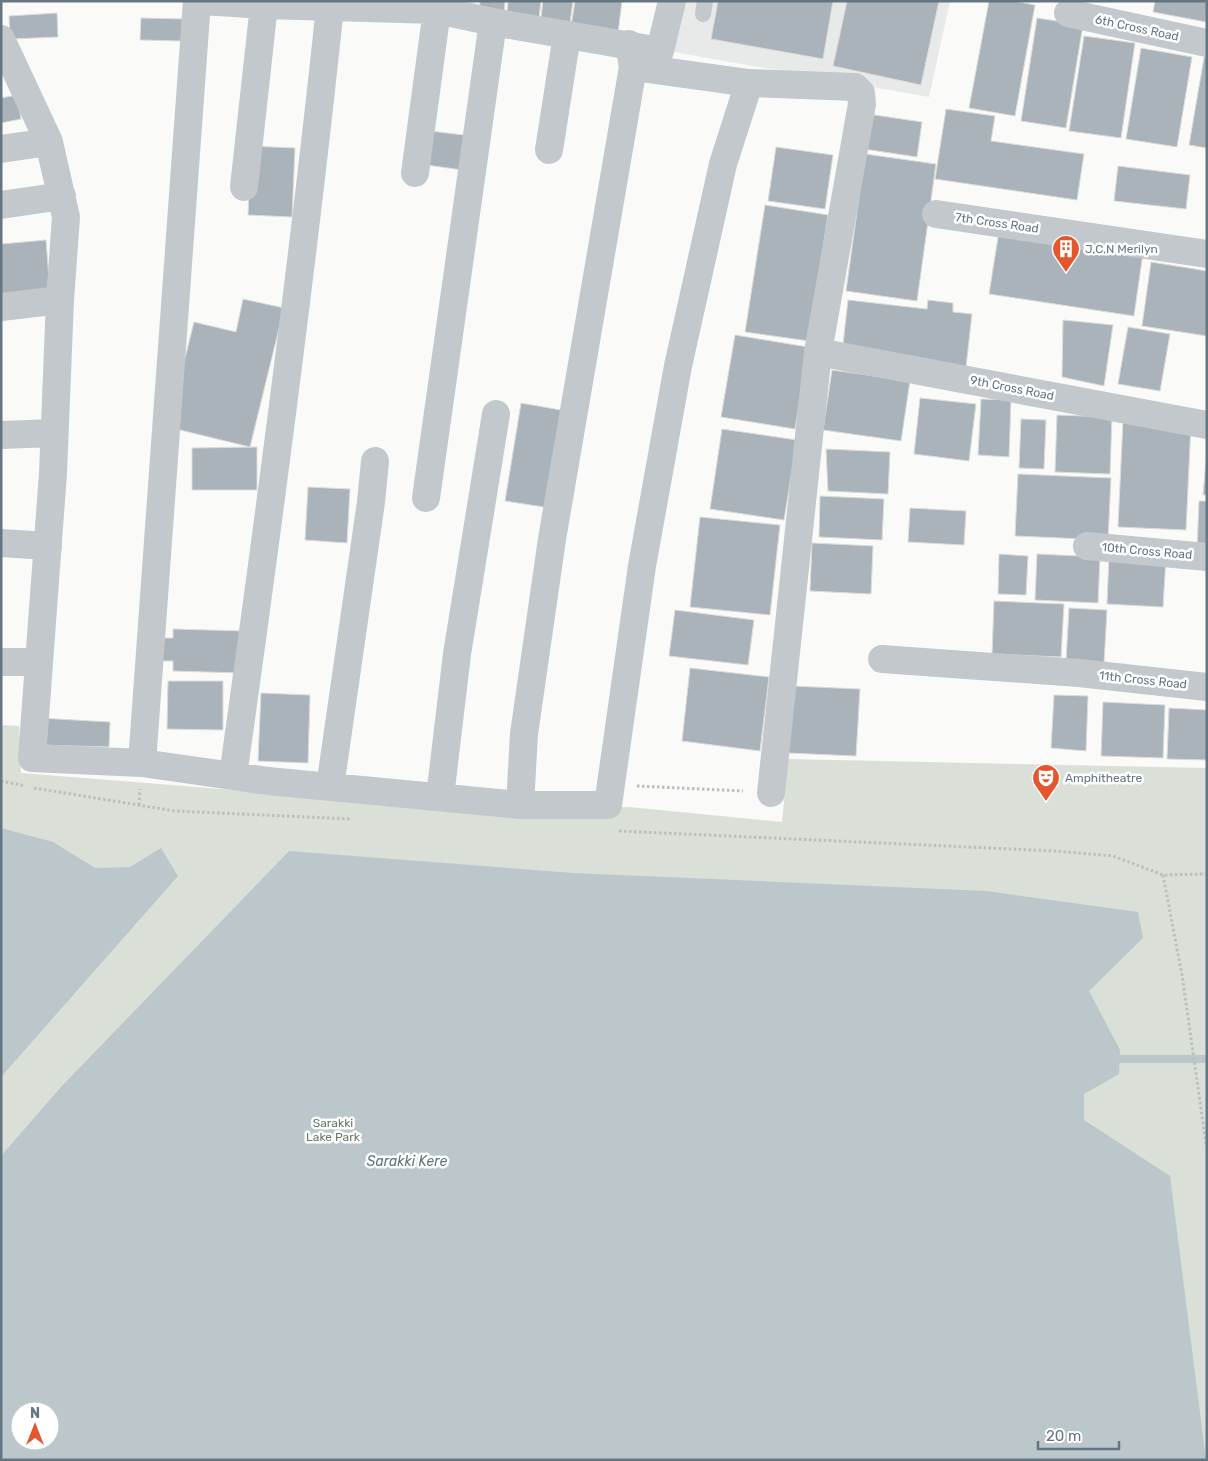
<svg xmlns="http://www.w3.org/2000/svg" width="1208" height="1461" viewBox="0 0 1208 1461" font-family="Rubik,sans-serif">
<rect width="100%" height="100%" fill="#fafaf8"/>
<path fill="#e8e9e9" d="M679 1H950L929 97 668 51Z"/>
<path fill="#dadfd7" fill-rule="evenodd" d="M1 725 19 726 21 773 512 812 629 807 782 822 788 759 1207 768V1460H1ZM20 1411H50V1441H20Z"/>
<path fill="#bbc7cb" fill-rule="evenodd" d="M1 828 53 842 95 868 130 867 161 848 178 876 1 1077Z
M289 851 573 873 986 891 1138 912 1143 938 1089 991 1120 1050 1119 1074 1084 1094V1120L1170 1176 1206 1460H1V1156L61 1087ZM20 1411H50V1441H20Z"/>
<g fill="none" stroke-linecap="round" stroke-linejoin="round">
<path stroke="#bbc7cb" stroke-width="8" d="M1111 1059H1207"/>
</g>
<path fill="#aab3b9" stroke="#dcdcda" d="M480 1H505L504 21 479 19Z
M508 1H541L538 26 506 23Z
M543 1H573L569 30 540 26Z
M575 1H622L618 33 571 26Z
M718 1H833L823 59 711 39Z
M847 1H939L921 85 833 66Z
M989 1H1013L1035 5 1015 116 969 108Z
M1155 1H1207L1206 22 1153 12Z
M57 13 58 37 10 39 9 16Z
M141 18 183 19V41L140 40Z
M1037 18 1083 25 1066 128 1021 121Z
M1084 36 1135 43 1121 138 1069 131Z
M1141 48 1192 57 1177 147 1126 139Z
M1205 52H1207V148L1189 145Z
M17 95 21 119 1 123V98Z
M946 109 995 116 991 141 1084 154 1077 200 935 179Z
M868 114 922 122 917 157 864 149Z
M430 131 464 135 462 170 427 165Z
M251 146 295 148 292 217 248 215Z
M776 147 833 155 825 209 768 201Z
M865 154 936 164 917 301 846 291Z
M1118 166 1190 175 1186 209 1114 201Z
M765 205 828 215 809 341 745 332Z
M999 231 1143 253 1134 316 989 294Z
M46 240 50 292 1 296V244Z
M1151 262 1207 271V336L1142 326Z
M243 299 284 308 250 447 168 427 194 322 236 332Z
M848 300 927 309 928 300 953 303V312L972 314 966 367 842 353Z
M1063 320 1113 325 1104 386 1062 377Z
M1128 327 1170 334 1160 391 1118 384Z
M735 335 808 347 795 429 721 417Z
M832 370 910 381 901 441 823 430Z
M920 398 976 404 969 461 914 454Z
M981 399 1011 400 1009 457 978 455Z
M521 403 566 411 550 508 505 501Z
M1057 415 1112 417 1110 474 1055 472Z
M1021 419 1046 420 1044 469 1019 468Z
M1123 420 1191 424 1186 530 1118 527Z
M722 429 797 440 784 520 710 509Z
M257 447V490H192V448Z
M826 449 890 452 888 494 828 491Z
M1207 450V495H1203Z
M1018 474 1111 478 1108 540 1015 536Z
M308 487 350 489 347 543 305 540Z
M820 496 884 499 882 540 819 537Z
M1199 501H1207V551L1197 550Z
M910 508 966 511 964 545 908 542Z
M700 517 780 525 770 615 690 607Z
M812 543 873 546 871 594 810 591Z
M999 554 1028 556 1026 595 998 594Z
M1037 554 1100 557 1098 603 1035 600Z
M1109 556 1166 558 1163 607 1107 604Z
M994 601 1064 604 1061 657 992 654Z
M1069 608 1107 610 1104 663 1066 661Z
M675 610 754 620 748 665 669 656Z
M173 629 243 631 241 673 173 671V661H161L162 638H173Z
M690 668 769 677 760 751 682 741Z
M168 681H223V730L167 729Z
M791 686 860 689 856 756 788 753Z
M261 693 310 695 308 763 258 761Z
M1054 695 1088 696 1086 751 1051 748Z
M1103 702 1165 705 1163 758 1101 756Z
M1169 708 1207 710V760L1167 759Z
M39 718 110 722 109 747 39 745Z"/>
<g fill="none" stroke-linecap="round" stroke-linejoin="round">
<path stroke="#bbbfc2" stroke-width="3" stroke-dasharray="2.5 2.5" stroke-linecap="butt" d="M1 781 25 786
M637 786 743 791
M34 788 175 811 351 819
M139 805 140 789
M619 831 1055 851 1113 856 1163 875 1207 874
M1163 875 1182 975 1207 1151"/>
<path stroke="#c3c8cc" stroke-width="16" d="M703 14 705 1"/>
<path stroke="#c3c8cc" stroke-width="28" d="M202 1 264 5 437 10 493 22 660 51 672 1
M1068 13 1207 43
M1 39 49 142 66 217 60 300 53 473 32 758 142 763 268 781 520 805H608L642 566 678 366 723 164 749 83
M633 67 749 83 855 87 861 93 862 104 818 352 771 793
M1 149 49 142
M549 150 567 35
M415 173 437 10
M244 187 264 5
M1 205 62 196
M936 214 1207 254
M1 307 60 300
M818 352 1207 425
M1 435 53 433
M426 498 493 22
M1 543 48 546
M1087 546 1207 557
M882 659 1079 673 1207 687
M1 662H39
M142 763 197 1
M233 776C269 520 303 264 330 7
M330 787 371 502 375 461
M440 797 457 654 496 414
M520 805 524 734 552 539 633 67 629 44"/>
</g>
<defs>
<symbol id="building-pin" viewBox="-11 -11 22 30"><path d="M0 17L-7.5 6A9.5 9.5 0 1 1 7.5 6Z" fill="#e4572e" stroke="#fff"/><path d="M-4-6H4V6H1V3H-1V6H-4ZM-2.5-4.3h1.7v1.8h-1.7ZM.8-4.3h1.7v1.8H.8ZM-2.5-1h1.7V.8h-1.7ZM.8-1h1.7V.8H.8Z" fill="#fff"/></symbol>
<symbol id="theatre-pin" viewBox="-11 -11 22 30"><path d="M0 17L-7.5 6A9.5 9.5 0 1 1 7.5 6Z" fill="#e4572e" stroke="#fff"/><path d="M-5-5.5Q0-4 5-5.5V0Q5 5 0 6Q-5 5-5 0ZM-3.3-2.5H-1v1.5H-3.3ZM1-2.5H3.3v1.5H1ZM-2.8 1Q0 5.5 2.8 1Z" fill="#fff"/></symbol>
</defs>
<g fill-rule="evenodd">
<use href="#building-pin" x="1050" y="233" width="32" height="43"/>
<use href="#theatre-pin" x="1030" y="762" width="32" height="43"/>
</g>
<g text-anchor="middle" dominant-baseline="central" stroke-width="5" stroke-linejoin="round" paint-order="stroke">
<g font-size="12" fill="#657683" stroke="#fff">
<text transform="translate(1137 28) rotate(12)">6th Cross Road</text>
<text transform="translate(997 223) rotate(8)">7th Cross Road</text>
<text transform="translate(1012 388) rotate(11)">9th Cross Road</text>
<text transform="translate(1147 551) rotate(5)">10th Cross Road</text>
<text transform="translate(1143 680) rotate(6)">11th Cross Road</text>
</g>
<g font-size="12" fill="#657683" stroke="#fff" text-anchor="start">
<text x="1085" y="249">J.C.N Merilyn</text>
<text x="1065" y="778">Amphitheatre</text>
</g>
<g font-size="12" fill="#687a64" stroke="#fff">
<text x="333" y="1123">Sarakki<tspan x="333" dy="14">Lake Park</tspan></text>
</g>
<g font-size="14" font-style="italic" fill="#60757c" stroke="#fff">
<text x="407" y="1161">Sarakki Kere</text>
</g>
</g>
<rect width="1208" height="1461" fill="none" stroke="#657683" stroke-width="5"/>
<g transform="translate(35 1426)"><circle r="24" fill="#ffffff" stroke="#c1c8cd"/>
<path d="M0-4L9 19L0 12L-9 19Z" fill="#e4572e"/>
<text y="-8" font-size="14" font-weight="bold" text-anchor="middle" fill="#657683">N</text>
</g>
<path d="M1038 1441v8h81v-8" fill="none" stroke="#657683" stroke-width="2.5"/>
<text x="1046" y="1441" font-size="15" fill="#657683" stroke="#ffffff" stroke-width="4" paint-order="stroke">20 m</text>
</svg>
